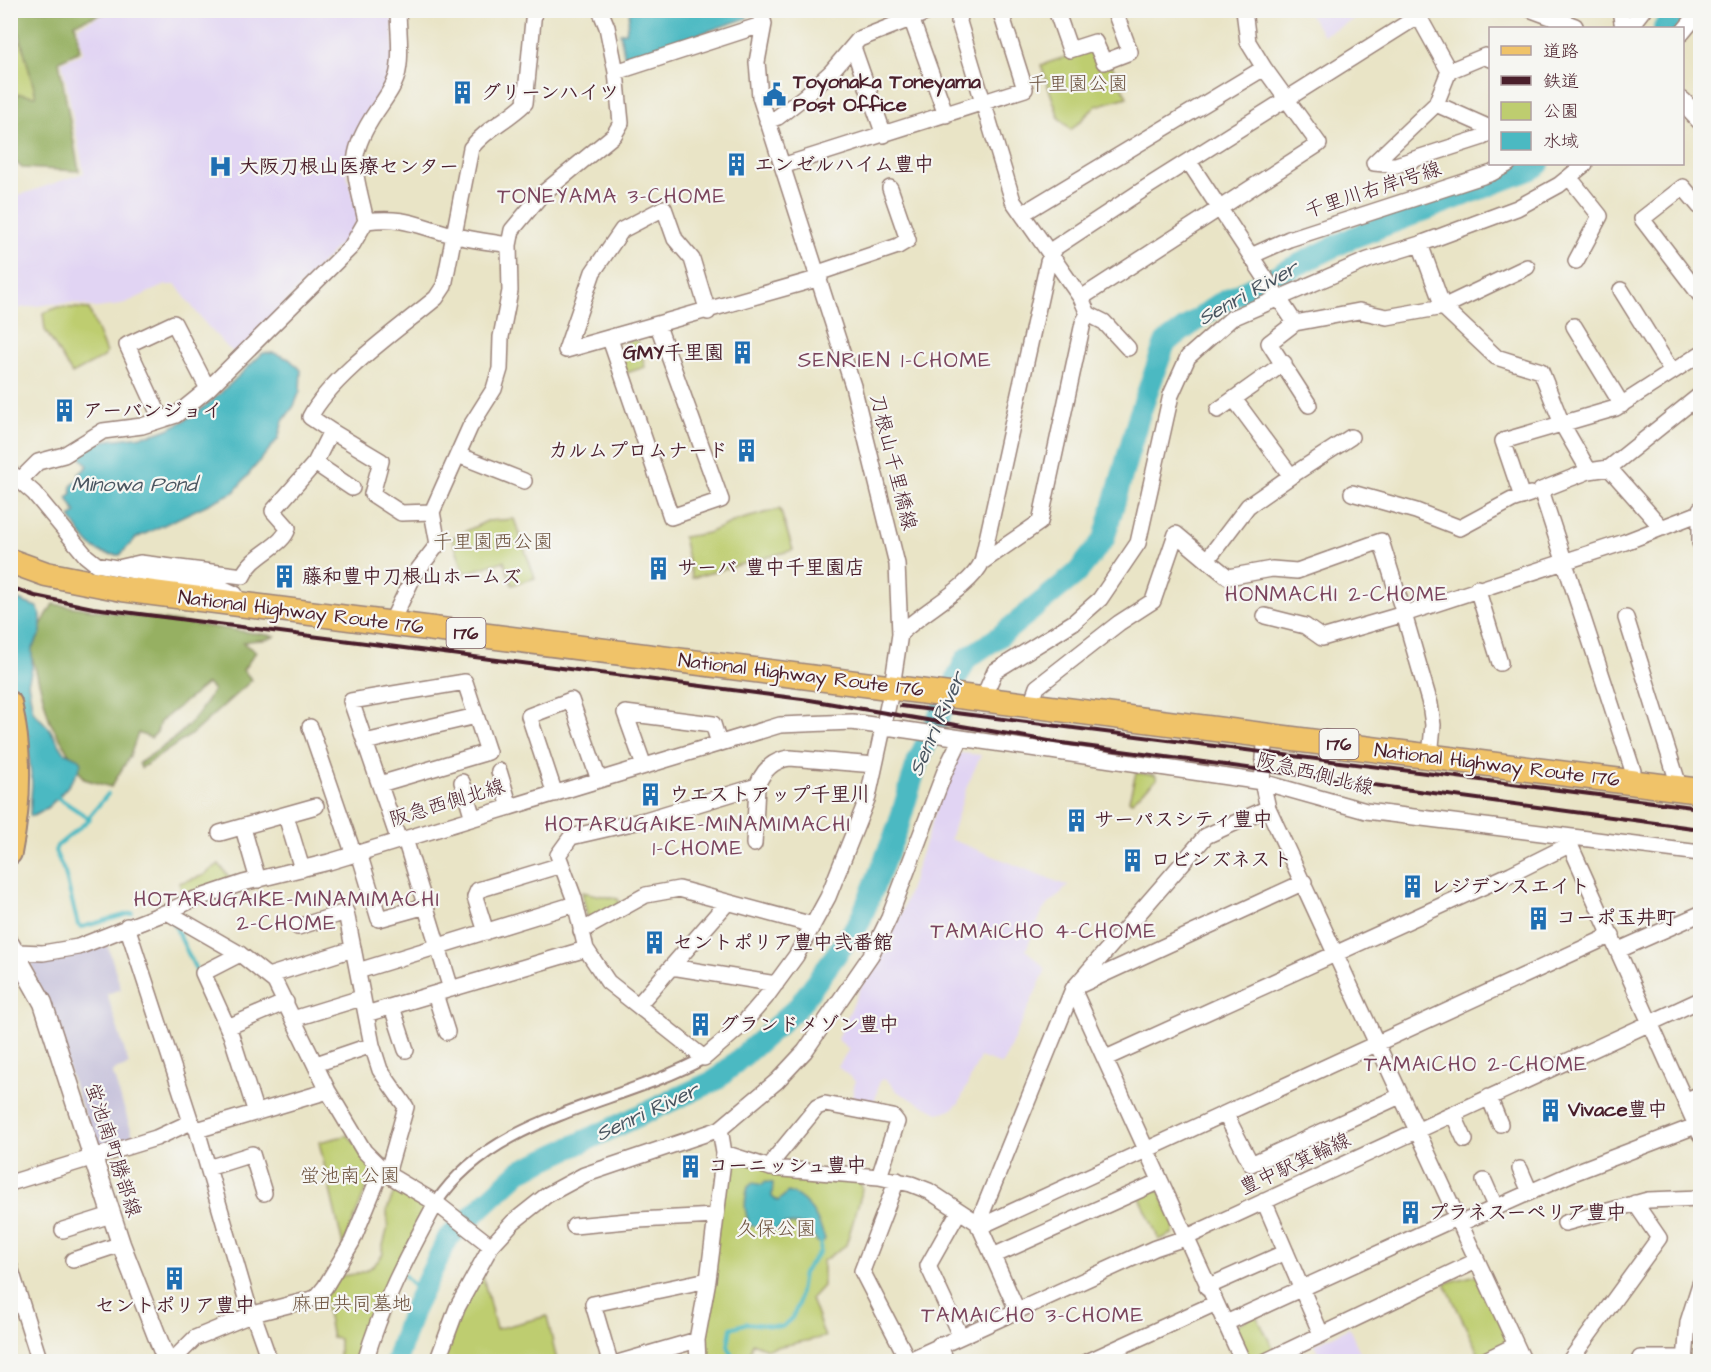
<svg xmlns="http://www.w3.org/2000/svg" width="1711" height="1372" viewBox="0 0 1711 1372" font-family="'Architects Daughter','Klee One',sans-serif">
<rect width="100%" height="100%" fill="#f6f6f2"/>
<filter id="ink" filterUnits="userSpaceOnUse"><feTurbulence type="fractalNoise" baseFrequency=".0167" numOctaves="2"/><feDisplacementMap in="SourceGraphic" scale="12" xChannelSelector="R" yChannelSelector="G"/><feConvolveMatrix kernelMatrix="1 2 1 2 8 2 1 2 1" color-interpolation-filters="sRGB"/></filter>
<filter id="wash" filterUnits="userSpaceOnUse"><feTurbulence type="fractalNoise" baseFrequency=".008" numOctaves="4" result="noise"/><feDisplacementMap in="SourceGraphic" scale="24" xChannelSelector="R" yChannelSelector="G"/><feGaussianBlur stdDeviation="1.35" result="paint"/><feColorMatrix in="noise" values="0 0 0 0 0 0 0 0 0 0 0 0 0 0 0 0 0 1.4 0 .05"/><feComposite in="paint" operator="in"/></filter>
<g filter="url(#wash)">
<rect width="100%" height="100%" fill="#e9e4c6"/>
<path fill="#e1d4f3" d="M114 10 392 11 394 70 356 132 349 154 347 174 358 216 353 230 237 354 228 348 203 321 176 285H165L121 305 96 308 73 303 51 304 20 308 11 314V198L84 173 62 62 83 53 78 26Z
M1307 11H1370L1323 35Z
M960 753 981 755 967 786 950 839 1068 886 1043 910 1026 950 1046 969 1002 1065 980 1057 959 1103 951 1110 938 1113 898 1092 886 1079 880 1080 873 1107 851 1104 855 1081 838 1067 849 1049 837 1039 867 974 883 954 902 912 945 783Z
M1349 1328 1364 1361H1323L1315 1344Z"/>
<path fill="#c5c0da" d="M106 940 121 989 107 994 129 1065 112 1071 135 1142 97 1150 31 964 34 961 58 958Z"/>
<path fill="#becd6f" stroke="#84764d" stroke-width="1.5" d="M29 40 41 105 11 111V44Z
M1090 49 1112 66 1127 97 1096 106 1071 130 1059 118 1041 65Z
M59 307 89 309 106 353 104 357 72 374 45 330 43 313Z
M637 339 645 367 626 373 621 358 626 342Z
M780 509 793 550 692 578 683 537 708 533 735 521Z
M514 519 535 578 512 585 504 561 465 573 452 538 487 521Z
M1136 773 1155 775 1157 779 1131 802 1129 800Z
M219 864 233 882 184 897 179 883 202 876Z
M582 892 618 899 620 905 594 919 587 916Z
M348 1135 375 1167 343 1246 319 1142Z
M731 1161 858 1179 862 1187 861 1195 846 1245 823 1261V1286L811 1299 825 1337 767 1349 752 1343 748 1362 703 1361 700 1342 726 1163Z
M396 1187 426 1206 428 1213 360 1361H339V1339L332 1338 324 1296 341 1276C361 1274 372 1271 383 1254L382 1249 388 1227 387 1210Z
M1154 1189 1159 1190 1175 1227 1172 1234 1159 1240 1139 1195Z
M482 1273 496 1329 547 1316 557 1361 441 1362 450 1336Z
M1480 1274 1512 1342 1481 1359 1445 1283Z
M1256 1315 1275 1352 1256 1360 1248 1358 1235 1329 1236 1325Z"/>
<path fill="#96b062" stroke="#706846" stroke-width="1.5" d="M11 10 110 11 75 23 80 51 59 61 79 171 22 168 11 158V101L19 94 36 96 19 32 11 34Z
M53 604 275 636C264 643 255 638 243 643L256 652 243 670 252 680 192 734 141 768 139 763C173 741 193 727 213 690L207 684 160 722 157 732 151 738 138 733 130 756 111 787 84 779 50 722 29 646Z"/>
<path fill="#4bb9c2" stroke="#4a6c76" stroke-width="1.5" d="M630 11H746L747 18 625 59 620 33 626 32Z
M263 353H274L289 359 301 370 300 391 294 406 283 421 278 439 234 492 136 538 120 555C90 556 85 538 70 517L76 513 67 498 72 493 71 486 80 478 79 474 88 466 78 454C101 434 130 441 157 433 199 420 231 382 263 353Z
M10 597 37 607 41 616V633L32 648V669L28 683 33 711 49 728 64 752 79 759 81 763C79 777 44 817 30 816L32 783 27 740H11Z
M764 1182 773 1183 772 1197 778 1201 788 1192C808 1197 819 1221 825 1239L820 1245 804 1225 785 1224 774 1231 750 1225C744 1212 744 1201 748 1187L753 1183 763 1185Z"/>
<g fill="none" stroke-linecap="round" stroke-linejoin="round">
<path stroke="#4bb9c2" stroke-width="4" d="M57 797 90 819 57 846 55 851 65 873 78 925 82 927 132 913
M88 818 108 794
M173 922 197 972
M404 1275 421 1293
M734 1362 728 1345 731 1328 747 1323 782 1327 792 1318 798 1305 803 1273 820 1252 821 1241"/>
<path stroke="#4bb9c2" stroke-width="22" d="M1664 28 1678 10
M396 1362 412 1312 448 1238 520 1171 716 1080 798 1007 859 923 898 827 917 763 966 659 1000 636 1077 573 1104 539 1139 416 1165 343 1219 304 1352 238 1532 169 1539 164"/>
</g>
</g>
<g filter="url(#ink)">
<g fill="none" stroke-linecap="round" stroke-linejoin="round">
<defs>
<path id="pedestrian" d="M436 1203C495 1114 617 1106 704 1058"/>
<path id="minor" d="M398 10C398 29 402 52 398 71 396 85 384 100 376 112 345 158 355 170 366 221 405 216 417 226 453 235 471 240 490 242 509 245
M760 10 764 24 757 62 760 97 853 386 897 564 900 634 892 687 868 797 828 897 796 956 766 997 741 1026 704 1058 608 982 586 949 574 898 558 855 571 837 645 820 757 786C763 770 773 760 790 758L875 765
M961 10 959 22 1013 201 1081 298
M1056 10 1070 50 1095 42 1104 62 1130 52 1115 12 1118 10
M1244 10 1248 42 1264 68
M1532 10 1575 26
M1620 10 1623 28
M1419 17 1449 71 1436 104 1374 163 1396 165 1483 137 1490 132
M911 18 946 115
M1629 28 1643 10
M1682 33 1700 11
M853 47 884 135
M1449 71 1485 56 1490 59
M616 72 764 24
M1436 104 1490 128
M767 121 778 117 805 96 831 72 859 39 933 10
M1189 162 1295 323 1359 311 1387 317 1443 307 1527 267
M782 166 1025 89 1000 10
M1569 177 1600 216 1576 261
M1700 207 1683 187 1642 219 1700 295
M1420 244 1443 307 1496 357 1541 371 1562 424 1589 471
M1251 256 1289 239 1492 173 1508 164
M818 273 898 246 908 240 890 188
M1621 290 1672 372
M708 312 692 259 675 239 664 208 622 230 593 272 566 350 820 278
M1088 314 1104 322 1128 348
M1295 323 1269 343 1309 405
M1574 326 1622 405
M610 339 671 517 721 500 658 326
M1234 399 1291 476 1351 437
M1218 410 1284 363
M161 419 127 345 174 323 208 389
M331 431 381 461 372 494 401 513 432 512
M458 455 524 481
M315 463 352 488
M1609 468 1662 528
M10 472 34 493 86 556 96 564 220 587 235 594 240 603
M21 479 38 462 64 455 103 431 142 426 176 415 208 389 351 247 366 221
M1352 493 1416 511 1460 528 1512 500 1530 494
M1522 497 1503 441 1616 408 1700 354
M1700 509V543
M1207 560 1228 577 1272 569 1297 571 1381 541 1404 614 1322 638 1305 626 1265 616
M982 562 1040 522 1083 323 1088 314 1081 298 1319 144 1264 68 1022 214
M118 568 140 563 243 576C252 554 283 547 288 528L273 511 315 463 331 431 310 417C332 375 399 329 436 298L444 286 471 148C488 127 507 121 525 103L534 10
M1477 588 1500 663
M1626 618 1680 789
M391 623 414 575 438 544 432 512 470 427 494 389 500 369 501 337 510 291 509 245 512 230 542 194 614 135 621 123 616 72 607 27 600 10
M900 634C922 611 969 589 982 562L1048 262 1056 247 1147 187 1428 10
M983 698 995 671 1074 622 1100 599 1138 543 1171 395 1188 357 1232 318 1368 260 1420 244 1517 208 1559 185 1585 164
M1031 704 1037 687 1119 623 1153 601 1176 534 1207 560 1248 506 1291 476
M310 727 354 855
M1266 734 1262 782 1268 808 1524 1362
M365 742 476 716
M1430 757 1433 725 1430 704 1404 614 1625 542 1700 513
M644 766 625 713 713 724 719 743
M499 771 510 807
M462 782 473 818
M1633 782V771L1541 490 1589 471 1609 468 1700 395
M380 784 488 752 465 682 351 701 399 841
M555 794 529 716 571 700 599 780
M286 816 302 869
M243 828 258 880
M220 833 316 806
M1567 838 1700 1134
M405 839 451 989
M754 844 757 786
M359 853 379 919 426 906
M167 912 240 954 275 982 328 1091 364 1151 387 1174 436 1203 491 1246
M127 926 191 1122 197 1130 251 1315
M298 927 346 912 372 1045 380 1070 406 1107 387 1174
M581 931 646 895 679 889 813 925
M486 932 475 897 478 890 561 865
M1619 950 1700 914
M17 952 43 953 78 947 167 912 192 900 243 883 329 862 780 725 852 722 1262 782 1366 811 1700 853
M240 954 203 973 231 1035 256 1113
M672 967 776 984
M358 971 575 904
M268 976 353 949
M1078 986 1304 882
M1073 989 1243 1362
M435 994 447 1032
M639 1004 727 903
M392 1007 406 1050
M366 1014 586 949
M293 1019 361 998
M228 1027 286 1002
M1106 1058 1511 874 1563 848 1567 838
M316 1064 372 1045
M1489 1097 1500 1124
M1687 1100 1700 1094
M1453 1114 1465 1140
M1226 1115 1251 1164 1400 1096
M720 1129 724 1153 771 1168 879 1177 911 1184 929 1191 978 1223 1017 1310
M197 1130 328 1091
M208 1168 252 1154 264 1193
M771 1168 776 1157 817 1107 825 1104 893 1117 897 1122 879 1177
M1520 1169 1530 1192
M897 1180 862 1271 908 1360
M1484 1181 1495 1206
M10 1183 156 1138 191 1122
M1264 1201 1321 1334
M959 1211 928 1266 960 1335
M978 1223 1073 989 1206 836 1268 808
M1565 1223 1648 1200 1700 1198
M1459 1224 1573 1173 1698 1125
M574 1226 638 1220 716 1216
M979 1227 1612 935
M63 1230 111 1215
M993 1256 1160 1181
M73 1260 121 1244
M10 1267 40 1362
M1207 1287 1286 1252
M253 1314 270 1362
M1226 1323 1456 1218
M939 1345 947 1362
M1640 1358H1685
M171 1362 195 1338 253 1314 316 1298 325 1287 352 1242 382 1169
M365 1362C381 1305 408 1255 436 1203
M437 1362 457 1308 491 1246 513 1222 547 1195 584 1175 720 1129 777 1081 805 1051 871 955 889 918 945 771 961 738
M610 1362 593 1304 708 1280
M621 1362 697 1340
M698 1362 697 1340 708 1280 724 1153
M905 1362 1155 1248 1185 1238 1700 1000
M1087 1362 1216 1303
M1264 1362 1476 1261
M1481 1362 1516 1345
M1569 1362 1659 1238 1635 1203
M1685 1362 1688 1322 1700 1284"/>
<path id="tertiary" d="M1682 101 1700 120
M10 944 43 1003 121 1244 167 1362"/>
<path id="primary" d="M10 703C22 754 20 803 10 853"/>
<path id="trunk" d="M10 561 46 574 122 589 1700 791"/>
</defs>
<use href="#pedestrian" stroke="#9a8278" stroke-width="14"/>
<use href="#minor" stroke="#9a8278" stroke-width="18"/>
<use href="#tertiary" stroke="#9a8278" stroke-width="21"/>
<use href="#primary" stroke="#9a8278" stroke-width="26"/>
<use href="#trunk" stroke="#9a8278" stroke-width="27"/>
<use href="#pedestrian" stroke="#fff" stroke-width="10"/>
<use href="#minor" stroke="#fff" stroke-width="15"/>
<use href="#tertiary" stroke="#fff" stroke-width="18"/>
<use href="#primary" stroke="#f0c369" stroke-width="22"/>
<use href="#trunk" stroke="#f0c369" stroke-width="24"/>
<path stroke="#4a1f2b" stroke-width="4" d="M10 587 35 596 93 608 810 700 1055 742 1700 829
M901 706 1700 808
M10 730 13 769 10 818"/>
</g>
</g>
<defs>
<symbol id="building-bare" viewBox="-9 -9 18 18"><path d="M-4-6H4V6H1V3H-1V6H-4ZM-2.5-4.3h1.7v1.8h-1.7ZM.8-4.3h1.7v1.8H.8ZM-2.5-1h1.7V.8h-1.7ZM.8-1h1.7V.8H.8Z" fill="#1f6fb2" stroke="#f6f6f2" stroke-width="2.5" paint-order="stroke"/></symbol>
<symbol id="civic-bare" viewBox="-9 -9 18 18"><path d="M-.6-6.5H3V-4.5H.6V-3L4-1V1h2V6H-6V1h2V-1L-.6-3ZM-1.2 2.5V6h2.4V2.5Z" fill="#1f6fb2" stroke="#f6f6f2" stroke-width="2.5" paint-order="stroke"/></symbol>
<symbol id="hospital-bare" viewBox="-9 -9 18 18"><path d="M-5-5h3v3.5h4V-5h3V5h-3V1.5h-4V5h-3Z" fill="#1f6fb2" stroke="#f6f6f2" stroke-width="2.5" paint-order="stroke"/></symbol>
</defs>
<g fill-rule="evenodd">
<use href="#building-bare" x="446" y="76" width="33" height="33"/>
<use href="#civic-bare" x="758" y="78" width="33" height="33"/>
<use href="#building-bare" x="720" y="148" width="33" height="33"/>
<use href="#hospital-bare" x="204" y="150" width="33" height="33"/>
<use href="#building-bare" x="726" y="336" width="33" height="33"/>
<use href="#building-bare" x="48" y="394" width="33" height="33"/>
<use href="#building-bare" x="730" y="434" width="33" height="33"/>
<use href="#building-bare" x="642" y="552" width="33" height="33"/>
<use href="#building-bare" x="268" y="560" width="33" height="33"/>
<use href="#building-bare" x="634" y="778" width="33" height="33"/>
<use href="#building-bare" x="1060" y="804" width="33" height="33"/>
<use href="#building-bare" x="1116" y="844" width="33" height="33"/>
<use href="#building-bare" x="1396" y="870" width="33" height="33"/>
<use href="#building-bare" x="1522" y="902" width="33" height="33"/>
<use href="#building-bare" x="638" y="926" width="33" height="33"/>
<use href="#building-bare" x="684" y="1008" width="33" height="33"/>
<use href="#building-bare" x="1534" y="1094" width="33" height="33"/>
<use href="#building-bare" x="674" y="1150" width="33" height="33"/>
<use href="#building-bare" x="1394" y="1196" width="33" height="33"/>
<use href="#building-bare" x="158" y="1262" width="33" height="33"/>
</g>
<g text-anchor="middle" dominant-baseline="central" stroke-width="4.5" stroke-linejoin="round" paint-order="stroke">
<g fill="#f6f6f2" stroke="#7e6067" stroke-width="1.5">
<rect x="446.5" y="618" width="39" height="30" rx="4.5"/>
<rect x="1319.5" y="729" width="39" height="30" rx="4.5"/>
</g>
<g font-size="18" font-weight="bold" fill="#4a1f2b">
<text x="466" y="633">176</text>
<text x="1339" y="744">176</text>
</g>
<g font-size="20" font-weight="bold" fill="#4a1f2b" stroke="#f6f6f2" text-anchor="start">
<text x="793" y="82">Toyonaka Toneyama<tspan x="793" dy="23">Post Office</tspan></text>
<text x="481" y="93">グリーンハイツ</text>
<text x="754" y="165">エンゼルハイム豊中</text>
<text x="239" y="167">大阪刀根山医療センター</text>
<text x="724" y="353" text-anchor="end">GMY千里園</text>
<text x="83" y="411">アーバンジョイ</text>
<text x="728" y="451" text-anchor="end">カルムプロムナード</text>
<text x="677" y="568">サーバ 豊中千里園店</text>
<text x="302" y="577">藤和豊中刀根山ホームズ</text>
<text x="669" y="795">ウエストアップ千里川</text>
<text x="1094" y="820">サーパスシティ豊中</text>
<text x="1151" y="860">ロビンズネスト</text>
<text x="1430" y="887">レジデンスエイト</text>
<text x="1556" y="918">コーポ玉井町</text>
<text x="673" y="943">セントポリア豊中弐番館</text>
<text x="719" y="1025">グランドメゾン豊中</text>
<text x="1568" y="1110">Vivace豊中</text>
<text x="708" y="1166">コーニッシュ豊中</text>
<text x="1428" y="1213">プラネスーペリア豊中</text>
<text x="175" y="1306" text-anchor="middle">セントポリア豊中</text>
</g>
<g font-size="20" fill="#6d533f" stroke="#f6f6f2">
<text x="1078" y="84">千里園公園</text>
<text x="493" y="542">千里園西公園</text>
<text x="350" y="1176">蛍池南公園</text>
<text x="776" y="1229">久保公園</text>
<text x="352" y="1304">麻田共同墓地</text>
</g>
<g font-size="20" fill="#4a1f2b" stroke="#f6f6f2">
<text transform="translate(1373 190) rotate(-18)">千里川右岸1号線</text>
<text transform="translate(893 462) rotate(76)">刀根山千里橋線</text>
<text transform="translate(301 612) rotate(7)">National Highway Route 176</text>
<text transform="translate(801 675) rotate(7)">National Highway Route 176</text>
<text transform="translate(1497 765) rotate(7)">National Highway Route 176</text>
<text transform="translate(1315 774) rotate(14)">阪急西側北線</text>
<text transform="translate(447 803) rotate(-17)">阪急西側北線</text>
<text transform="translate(113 1150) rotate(72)">蛍池南町勝部線</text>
<text transform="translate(1295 1164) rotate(-25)">豊中駅箕輪線</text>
</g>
<g font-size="21" letter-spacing="1.5" fill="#7b455d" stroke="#f6f6f2">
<text x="612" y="196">TONEYAMA 3-CHOME</text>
<text x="895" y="360">SENRIEN 1-CHOME</text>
<text x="1337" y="594">HONMACHI 2-CHOME</text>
<text x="698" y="824">HOTARUGAIKE-MINAMIMACHI<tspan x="698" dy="24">1-CHOME</tspan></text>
<text x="287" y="899">HOTARUGAIKE-MINAMIMACHI<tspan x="287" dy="24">2-CHOME</tspan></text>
<text x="1044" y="931">TAMAICHO 4-CHOME</text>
<text x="1476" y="1064">TAMAICHO 2-CHOME</text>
<text x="1033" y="1315">TAMAICHO 3-CHOME</text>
</g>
<g font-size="21" font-style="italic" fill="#4a5560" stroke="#f6f6f2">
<text transform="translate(1248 293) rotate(-29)">Senri River</text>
<text x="134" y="484">Minowa Pond</text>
<text transform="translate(937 724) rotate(-66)">Senri River</text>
<text transform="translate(647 1112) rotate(-25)">Senri River</text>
</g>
</g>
<rect width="1711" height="1372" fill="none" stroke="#f6f6f2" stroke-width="36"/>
<rect x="1489" y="27" width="195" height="138" fill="#f6f6f2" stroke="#b1a0a2" stroke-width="1.5"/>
<rect x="1501" y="46" width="30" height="9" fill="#f0c369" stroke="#b1a0a2" stroke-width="1.5"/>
<text x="1543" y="57" font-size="18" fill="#4a1f2b">道路</text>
<rect x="1501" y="76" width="30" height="9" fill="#4a1f2b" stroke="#b1a0a2" stroke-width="1.5"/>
<text x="1543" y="87" font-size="18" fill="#4a1f2b">鉄道</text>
<rect x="1501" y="102" width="30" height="18" fill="#becd6f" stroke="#b1a0a2" stroke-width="1.5"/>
<text x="1543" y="117" font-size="18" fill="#4a1f2b">公園</text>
<rect x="1501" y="132" width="30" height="18" fill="#4bb9c2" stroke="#b1a0a2" stroke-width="1.5"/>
<text x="1543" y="147" font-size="18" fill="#4a1f2b">水域</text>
</svg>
